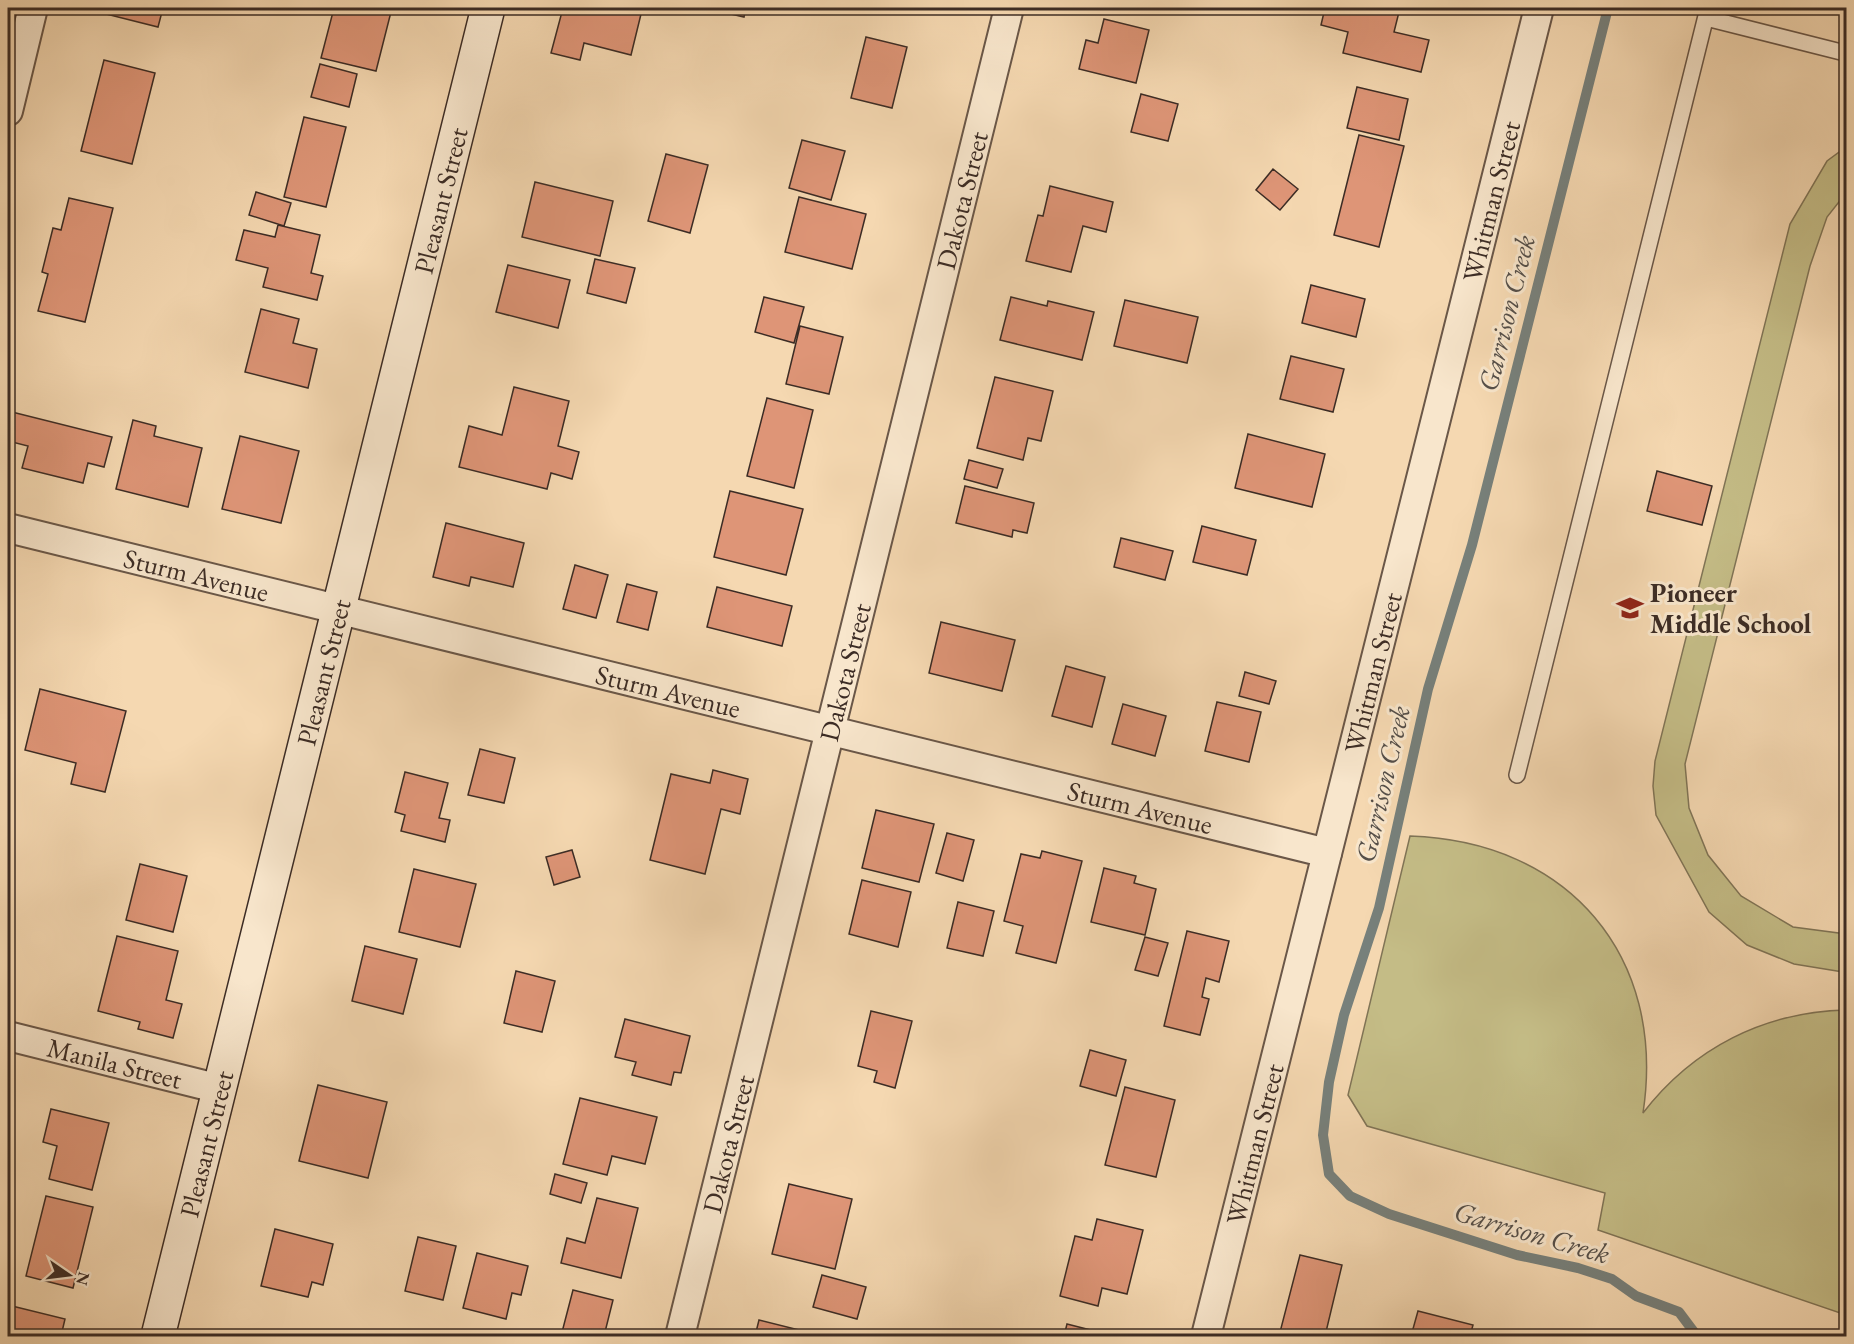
<svg xmlns="http://www.w3.org/2000/svg" width="1854" height="1344" viewBox="0 0 1854 1344" font-family="'EB Garamond',serif">
<rect width="100%" height="100%" fill="#f5d8b1"/>
<filter id="stains"><feTurbulence type="fractalNoise" baseFrequency=".00333" numOctaves="4"/><feColorMatrix values="0 0 0 0 .2 0 0 0 0 .09 0 0 0 0 .02 0 0 0 .5 -.17"/></filter>
<radialGradient id="worn" r=".72"><stop offset=".6" stop-color="#630" stop-opacity="0"/><stop offset="1" stop-color="#630" stop-opacity=".3"/></radialGradient>
<path fill="#c4bc86" stroke="#807456" stroke-width="1.5" d="M1846 147V193L1827 217 1810 266 1685 764 1689 808 1708 855 1741 896 1793 927 1846 934V972H1843L1794 964 1747 945 1709 912 1656 815 1653 786 1655 761 1790 224 1827 161Z
M1410 836C1568 841 1667 956 1643 1113 1693 1048 1764 1012 1846 1010V1315L1598 1230 1605 1193 1367 1126 1348 1095Z"/>
<g fill="none" stroke-linecap="round" stroke-linejoin="round">
<path stroke="#77807b" stroke-width="10" d="M1608 8 1472 545 1428 689 1379 908 1344 1015 1329 1082 1323 1135 1329 1174 1350 1196 1389 1214 1517 1255 1578 1268 1612 1279 1636 1296 1679 1312 1697 1336"/>
</g>
<path fill="#de9577" stroke="#3c2c25" stroke-width="1.5" d="M103 8H163L158 27 102 13Z
M334 8 347 10V8H392L376 71 321 58Z
M563 8H630L642 10 631 55 584 43 580 60 551 53Z
M719 8H746L744 17 718 11Z
M1325 8H1400L1394 32 1429 40 1421 72 1343 53 1348 32 1321 25Z
M1104 19 1149 30 1136 83 1079 69 1086 40 1098 43Z
M866 37 907 47 892 108 851 98Z
M104 60 155 73 132 164 81 151Z
M320 64 357 74 349 107 311 97Z
M1357 87 1408 99 1399 140 1347 128Z
M1141 94 1178 104 1168 141 1131 132Z
M304 117 346 127 326 207 284 197Z
M1359 135 1404 146 1379 247 1334 235Z
M802 140 845 151 831 200 789 188Z
M666 154 708 165 690 233 648 221Z
M1273 169 1298 189 1280 210 1256 190Z
M535 182 613 201 600 256 522 237Z
M1050 186 1113 202 1106 232 1083 226 1071 272 1026 261 1038 215 1043 216Z
M256 192 291 203 284 226 249 215Z
M799 197 866 214 852 269 785 252Z
M69 198 113 208 85 322 38 311 48 274 42 272 53 228 61 230Z
M278 225 320 235 311 273 323 276 317 300 263 287 268 268 236 260 244 230 275 237Z
M595 259 635 268 626 303 587 293Z
M508 265 570 280 558 328 496 312Z
M1311 285 1365 299 1356 337 1302 323Z
M764 297 804 307 794 343 755 332Z
M1011 297 1047 306 1048 301 1094 312 1082 360 1000 340Z
M1125 300 1198 317 1187 363 1114 346Z
M261 309 299 319 293 343 317 349 308 388 245 372Z
M800 326 843 337 829 394 786 384Z
M1291 356 1344 369 1333 412 1280 399Z
M995 377 1053 391 1041 441 1028 438 1023 460 977 448Z
M514 387 569 401 558 446 579 452 572 479 551 473 547 489 459 467 469 426 502 435Z
M767 398 813 410 794 488 747 476Z
M8 411 112 437 104 467 88 463 83 483 22 468 28 446 8 441Z
M133 420 156 426 154 436 202 448 188 507 116 489Z
M1248 434 1325 454 1312 507 1235 488Z
M240 436 299 451 281 523 222 509Z
M969 460 1003 469 997 488 964 479Z
M1657 471 1712 486 1702 525 1647 511Z
M965 486 1034 503 1027 533 1013 530 1012 537 956 523Z
M730 491 803 509 786 575 714 557Z
M446 523 524 543 513 587 471 577 469 586 433 577Z
M1202 526 1256 540 1247 575 1193 562Z
M1121 538 1173 551 1165 580 1114 567Z
M575 565 608 575 596 618 563 609Z
M627 584 657 592 648 630 617 622Z
M717 587 792 606 782 646 707 627Z
M941 622 1015 640 1002 691 929 673Z
M1066 666 1105 677 1092 727 1052 716Z
M1245 672 1276 681 1269 704 1239 696Z
M40 689 126 711 105 792 71 784 76 763 25 750Z
M1217 702 1261 712 1249 762 1205 751Z
M1123 704 1166 716 1155 756 1112 744Z
M480 749 515 758 504 803 468 795Z
M713 770 748 779 740 814 721 809 705 874 650 860 671 774 710 783Z
M405 772 448 783 439 818 450 820 445 842 401 831 405 815 395 812Z
M876 810 934 824 919 882 862 868Z
M947 833 974 840 963 881 936 873Z
M572 850 580 877 554 885 546 857Z
M1042 851 1082 861 1056 963 1016 953 1023 926 1004 921 1021 854 1040 858Z
M140 864 187 876 173 932 126 920Z
M1104 868 1136 876 1134 883 1156 889 1145 935 1091 922Z
M414 869 476 884 460 947 399 932Z
M862 880 911 892 898 947 849 934Z
M958 902 994 911 983 956 947 948Z
M1187 931 1229 941 1219 982 1206 978 1202 997 1209 999 1200 1035 1164 1026Z
M117 936 178 951 166 1000 182 1004 173 1038 138 1029 140 1022 98 1011Z
M1145 937 1168 943 1158 976 1135 970Z
M365 946 417 959 403 1014 352 1001Z
M516 971 555 981 542 1032 504 1023Z
M871 1011 912 1021 895 1088 874 1082 877 1071 858 1066Z
M625 1019 690 1036 681 1073 674 1072 671 1085 632 1075 636 1062 615 1057Z
M1090 1050 1126 1060 1116 1096 1080 1086Z
M318 1085 387 1102 368 1178 299 1161Z
M1125 1087 1175 1100 1156 1177 1105 1165Z
M580 1098 657 1117 645 1164 612 1156 607 1175 563 1164Z
M51 1109 109 1123 92 1190 49 1179 57 1146 43 1142Z
M555 1174 587 1183 581 1203 550 1194Z
M789 1184 852 1199 835 1269 772 1254Z
M46 1196 93 1207 73 1288 26 1276Z
M597 1198 638 1208 621 1278 561 1263 567 1238 585 1243Z
M1097 1219 1143 1230 1127 1294 1102 1288 1098 1306 1060 1296 1075 1236 1092 1240Z
M275 1229 333 1244 323 1285 312 1282 308 1297 261 1286Z
M418 1237 456 1246 443 1300 405 1291Z
M477 1253 528 1266 521 1295 512 1293 506 1319 463 1308Z
M1300 1255 1342 1265 1325 1336H1279Z
M822 1275 866 1287 857 1319 813 1307Z
M573 1290 613 1300 604 1336H561Z
M8 1305 65 1319 61 1336H8Z
M1418 1311 1473 1325 1470 1336H1411Z
M759 1320 807 1332 805 1336H755Z
M1067 1324 1110 1335 1109 1336H1064Z"/>
<g fill="none" stroke-linecap="round" stroke-linejoin="round">
<defs>
<path id="lane" d="M1706 18 1845 53
M1517 775 1708 8"/>
<g id="street">
<path d="M8 111 33 8"/>
<path id="s1" d="M8 528 1327 853"/>
<path id="s2" d="M8 1036 220 1089"/>
<path id="s3" d="M680 1336 1009 8"/>
<path id="s4" d="M1206 1336 1539 8"/>
</g>
<g id="secondary">
<path id="s5" d="M158 1336 488 8"/>
</g>
</defs>
<use href="#lane" stroke="#6a5748" stroke-width="18"/>
<use href="#street" stroke="#6a5748" stroke-width="32"/>
<use href="#secondary" stroke="#3c2c25" stroke-width="36"/>
<use href="#lane" stroke="#f8e6cc" stroke-width="15"/>
<use href="#street" stroke="#f8e6cc" stroke-width="28"/>
<use href="#secondary" stroke="#f8e6cc" stroke-width="33"/>
</g>
<defs>
<symbol id="school-bare" viewBox="-9 -9 18 18"><path d="M0-5L7-2L0 1L-7-2ZM-4 1L0 2.5L4 1V4Q0 6-4 4Z" fill="#8f2418" stroke="#f8e6cc" stroke-width="2.5" paint-order="stroke"/></symbol>
</defs>
<g fill-rule="evenodd">
<use href="#school-bare" x="1611" y="589" width="38" height="38"/>
</g>
<g text-anchor="middle" dominant-baseline="central" stroke-width="6" stroke-linejoin="round" paint-order="stroke">
<g font-size="27" fill="#3c2c25" stroke="#f8e6cc">
<text stroke="none"><textPath href="#s5" startOffset="1170">Pleasant Street</textPath></text>
<text stroke="none"><textPath href="#s3" startOffset="1170">Dakota Street</textPath></text>
<text stroke="none"><textPath href="#s4" startOffset="1170">Whitman Street</textPath></text>
<text stroke="none"><textPath href="#s1" startOffset="194">Sturm Avenue</textPath></text>
<text stroke="none"><textPath href="#s5" startOffset="684">Pleasant Street</textPath></text>
<text stroke="none"><textPath href="#s3" startOffset="684">Dakota Street</textPath></text>
<text stroke="none"><textPath href="#s4" startOffset="684">Whitman Street</textPath></text>
<text stroke="none"><textPath href="#s1" startOffset="680">Sturm Avenue</textPath></text>
<text stroke="none"><textPath href="#s1" startOffset="1166">Sturm Avenue</textPath></text>
<text stroke="none"><textPath href="#s2" startOffset="110">Manila Street</textPath></text>
<text stroke="none"><textPath href="#s4" startOffset="198">Whitman Street</textPath></text>
<text stroke="none"><textPath href="#s5" startOffset="198">Pleasant Street</textPath></text>
<text stroke="none"><textPath href="#s3" startOffset="198">Dakota Street</textPath></text>
</g>
<g font-size="27" font-weight="bold" fill="#3c2c25" stroke="#f8e6cc" text-anchor="start">
<text x="1650" y="592">Pioneer<tspan x="1650" dy="31">Middle School</tspan></text>
</g>
<g font-size="28" font-style="italic" fill="#554f49" stroke="#f8e6cc">
<text transform="translate(1506 313) rotate(-76)">Garrison Creek</text>
<text transform="translate(1382 784) rotate(-77)">Garrison Creek</text>
<text transform="translate(1532 1232) rotate(16)">Garrison Creek</text>
</g>
</g>
<rect width="1854" height="1344" fill="none" stroke="#f5d8b1" stroke-width="30"/>
<rect x="9" y="9" width="1836" height="1326" fill="none" stroke="#3c2c25" stroke-width="3"/>
<rect x="15" y="15" width="1824" height="1314" fill="none" stroke="#3c2c25" stroke-width="1.5"/>
<g transform="translate(69 1275) rotate(104)" stroke="#f8e6cc" stroke-width="4.5" paint-order="stroke">
<path d="M0-4.5L10 22L0 15L-10 22Z" fill="#3c2c25"/>
<text y="-9" font-size="16" font-weight="bold" text-anchor="middle" fill="#3c2c25">N</text>
</g>
<rect width="100%" height="100%" filter="url(#stains)"/>
<rect width="100%" height="100%" fill="url(#worn)"/>
</svg>
